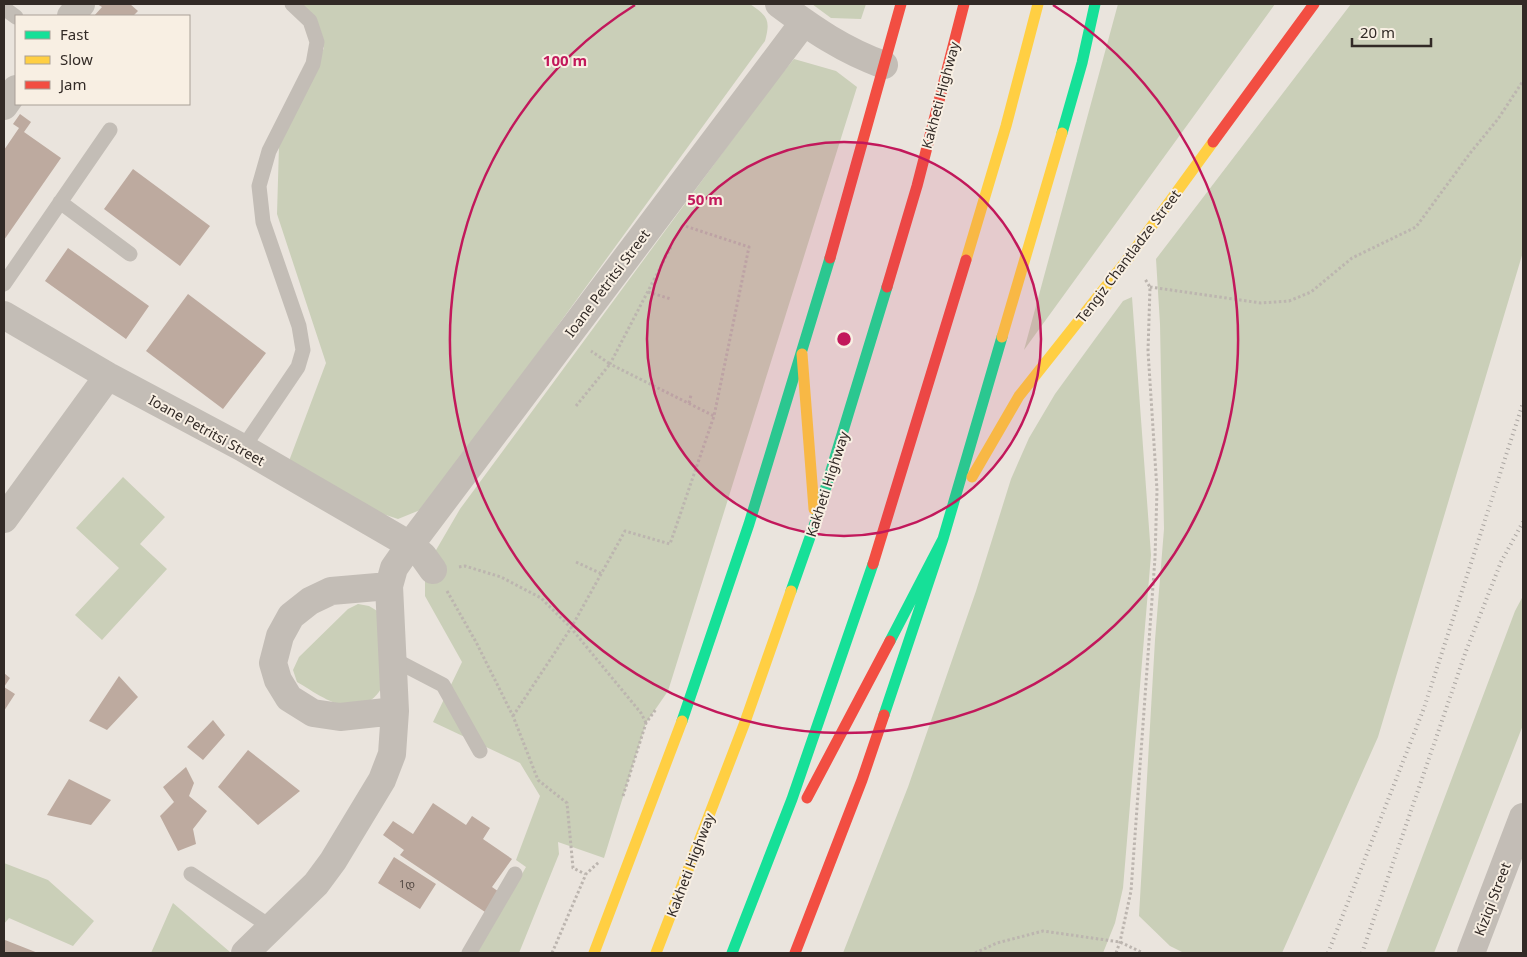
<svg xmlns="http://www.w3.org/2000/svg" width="1527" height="957" viewBox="0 0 1527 957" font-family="'Noto Sans','Noto Sans Georgian',sans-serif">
<rect width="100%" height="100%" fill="#eae4dd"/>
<path fill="#cacfb8" d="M295 4H750C767 16 771 19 765 41L425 508 398 519 377 512 289 461 326 363 277 214 279 146 324 48Z
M812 4H866L861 19 831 18Z
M1118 4H1275L1024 350Z
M1351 4H1523V252L1378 737 1282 953H1184L1170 946 1139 916 1155 640 1164 529 1160 324 1156 259Z
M794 59 836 71 857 87 668 691 646 723 604 858 558 842 559 854 519 953H477L526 867 516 860 540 796 520 763 433 722 462 662 425 596V569L460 509 774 83Z
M1132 297 1151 555 1123 888 1115 923 1103 953H843L908 787 976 591 1011 479 1029 438 1055 394 1095 339 1123 301Z
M123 477 165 517 140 544 167 569 102 640 75 615 119 568 76 528Z
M1523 596V725L1434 953H1386L1515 611Z
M358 604 369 606 379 612C380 631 385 659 384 678 383 687 379 694 371 700 348 718 318 694 297 682L293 670 299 657 348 609Z
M4 863 48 880 94 921 73 946 9 918 4 924Z
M173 903 230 952V953H151Z"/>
<path fill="#bdaa9f" d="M97 4H130L138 11 133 16H94L102 7Z
M20 114 31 122 24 132 61 158 4 240V150L19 128 13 124Z
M133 169 210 226 180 266 104 209Z
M68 248 149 306 126 339 45 281Z
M188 294 266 353 223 409 146 351Z
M4 673 10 678 4 687 15 694 4 711Z
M119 676 138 697 107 730 89 721Z
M213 720 225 735 203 760 187 747Z
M248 750 300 791 258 825 218 787Z
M186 767 194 783 189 796 207 811 193 829 196 844 178 851 160 816 174 802 163 787Z
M69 779 111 800 91 825 47 815Z
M433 803 466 825 472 816 490 828 483 839 512 859 492 887 502 894 488 914 400 855 404 850 383 835 393 821 413 834Z
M394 857 436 884 420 909 378 883Z
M5 940 38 953H4Z"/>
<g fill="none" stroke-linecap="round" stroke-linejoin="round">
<path stroke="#bcb5af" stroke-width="3" stroke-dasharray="2.5 2.5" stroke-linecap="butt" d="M671 247 610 364 714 416
M1150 287 1261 303 1289 301 1311 292 1352 258 1416 227 1471 152 1498 119 1523 81
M648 292 671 299
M689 403 691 395
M576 406 610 364 591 351
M576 562 602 574
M459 567 465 566 501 577 541 598 571 628 641 713 646 723
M447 591 476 642 513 716 538 780 567 803 573 868 585 874
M513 716 571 628 625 531 670 544 714 416 749 247 685 226
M623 796 646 723 656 709
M552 953 586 874 599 862
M975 953 997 943 1043 931 1120 942 1143 953
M1116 953 1120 942 1131 891 1155 558 1157 490 1148 351 1150 287 1145 279"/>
<path stroke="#c3bdb6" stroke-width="15" d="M4 8 16 17
M60 202 130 254
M4 284 110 130
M243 448 298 367 303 350 299 326 263 222 259 186 269 151 313 64 317 42 310 21 292 4
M393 659 443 685 480 751
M191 874 271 927
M469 953 515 874"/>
<path stroke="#c3bdb6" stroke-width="28" d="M779 4C814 30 843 50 884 65
M71 16 81 4
M4 106 16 89
M4 315 108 376 243 448 410 545 423 556 433 570
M4 519 108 376
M389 586 331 591 310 601 291 616 280 636 273 663 278 680 289 698 313 713 340 717 395 711
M245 953 316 884 333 861 382 780 392 754 395 711 389 586 394 568 410 545 804 22
M1471 953 1523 817"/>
<path stroke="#16e098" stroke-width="11" d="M1062 133 1082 63 1095 4
M791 591 815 523 887 287
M890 641 943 539
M884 715 943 539 1002 337
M682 721 749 524 830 258
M732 953 792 799 873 564"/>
<path stroke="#ffcf43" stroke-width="11" d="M966 260 1006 126 1038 4
M1002 337 1062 133
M802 354 814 509
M972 477 1019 396 1130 256 1213 142
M594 953 682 721
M656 953 745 722 791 591"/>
<path stroke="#f24e42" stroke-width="11" d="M1213 142 1314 4
M830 258 901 4
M887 287 917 186 964 4
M873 564 966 260
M807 798 890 641
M795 953 862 780 884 715"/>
<path stroke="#aaa5a1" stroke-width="4" stroke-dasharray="1 4" stroke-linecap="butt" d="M1328 953 1424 708 1523 403
M1362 953 1466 651 1501 562 1523 522"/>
</g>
<circle cx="844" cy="339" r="197" fill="#c2185b" fill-opacity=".12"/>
<g fill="none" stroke="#c2185b" stroke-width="2.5">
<circle cx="844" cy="339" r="197"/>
<path d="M1053 5A394 394 0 1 1 635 5"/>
</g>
<g text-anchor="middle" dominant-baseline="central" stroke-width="4" stroke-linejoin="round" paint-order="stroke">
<g font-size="11" fill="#554a44">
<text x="407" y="883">1დ</text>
</g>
<g font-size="14" fill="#322a26" stroke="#f8efe3">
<text transform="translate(940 95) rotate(-75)">Kakheti Highway</text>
<text transform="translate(1128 256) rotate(-53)">Tengiz Chantladze Street</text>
<text transform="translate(607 283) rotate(-53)">Ioane Petritsi Street</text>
<text transform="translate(207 430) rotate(29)">Ioane Petritsi Street</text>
<text transform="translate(827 484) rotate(-72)">Kakheti Highway</text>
<text transform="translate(690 865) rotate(-69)">Kakheti Highway</text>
<text transform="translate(1492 899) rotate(-69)">Kiziqi Street</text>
</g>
</g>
<circle cx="844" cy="339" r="8" fill="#c2185b" stroke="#f8efe3" stroke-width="2.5"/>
<g font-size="15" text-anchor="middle" font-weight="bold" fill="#c2185b" stroke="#f8efe3" stroke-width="4" stroke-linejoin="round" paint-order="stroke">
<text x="565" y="66">100 m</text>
<text x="705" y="205">50 m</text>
</g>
<rect width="1527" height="957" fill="none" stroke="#322a26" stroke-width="10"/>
<rect x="15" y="15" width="175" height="90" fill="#f8efe3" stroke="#a9a097"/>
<rect x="25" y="31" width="25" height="8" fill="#16e098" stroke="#a9a097"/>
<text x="60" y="40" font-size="15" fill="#322a26">Fast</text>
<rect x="25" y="56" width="25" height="8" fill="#ffcf43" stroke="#a9a097"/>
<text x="60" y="65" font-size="15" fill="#322a26">Slow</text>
<rect x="25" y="81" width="25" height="8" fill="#f24e42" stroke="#a9a097"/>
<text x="60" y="90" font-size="15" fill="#322a26">Jam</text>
<path d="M1352 38v8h79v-8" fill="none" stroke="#322a26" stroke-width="2.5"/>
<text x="1360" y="38" font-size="15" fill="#322a26" stroke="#f8efe3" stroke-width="4" paint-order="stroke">20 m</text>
</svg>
